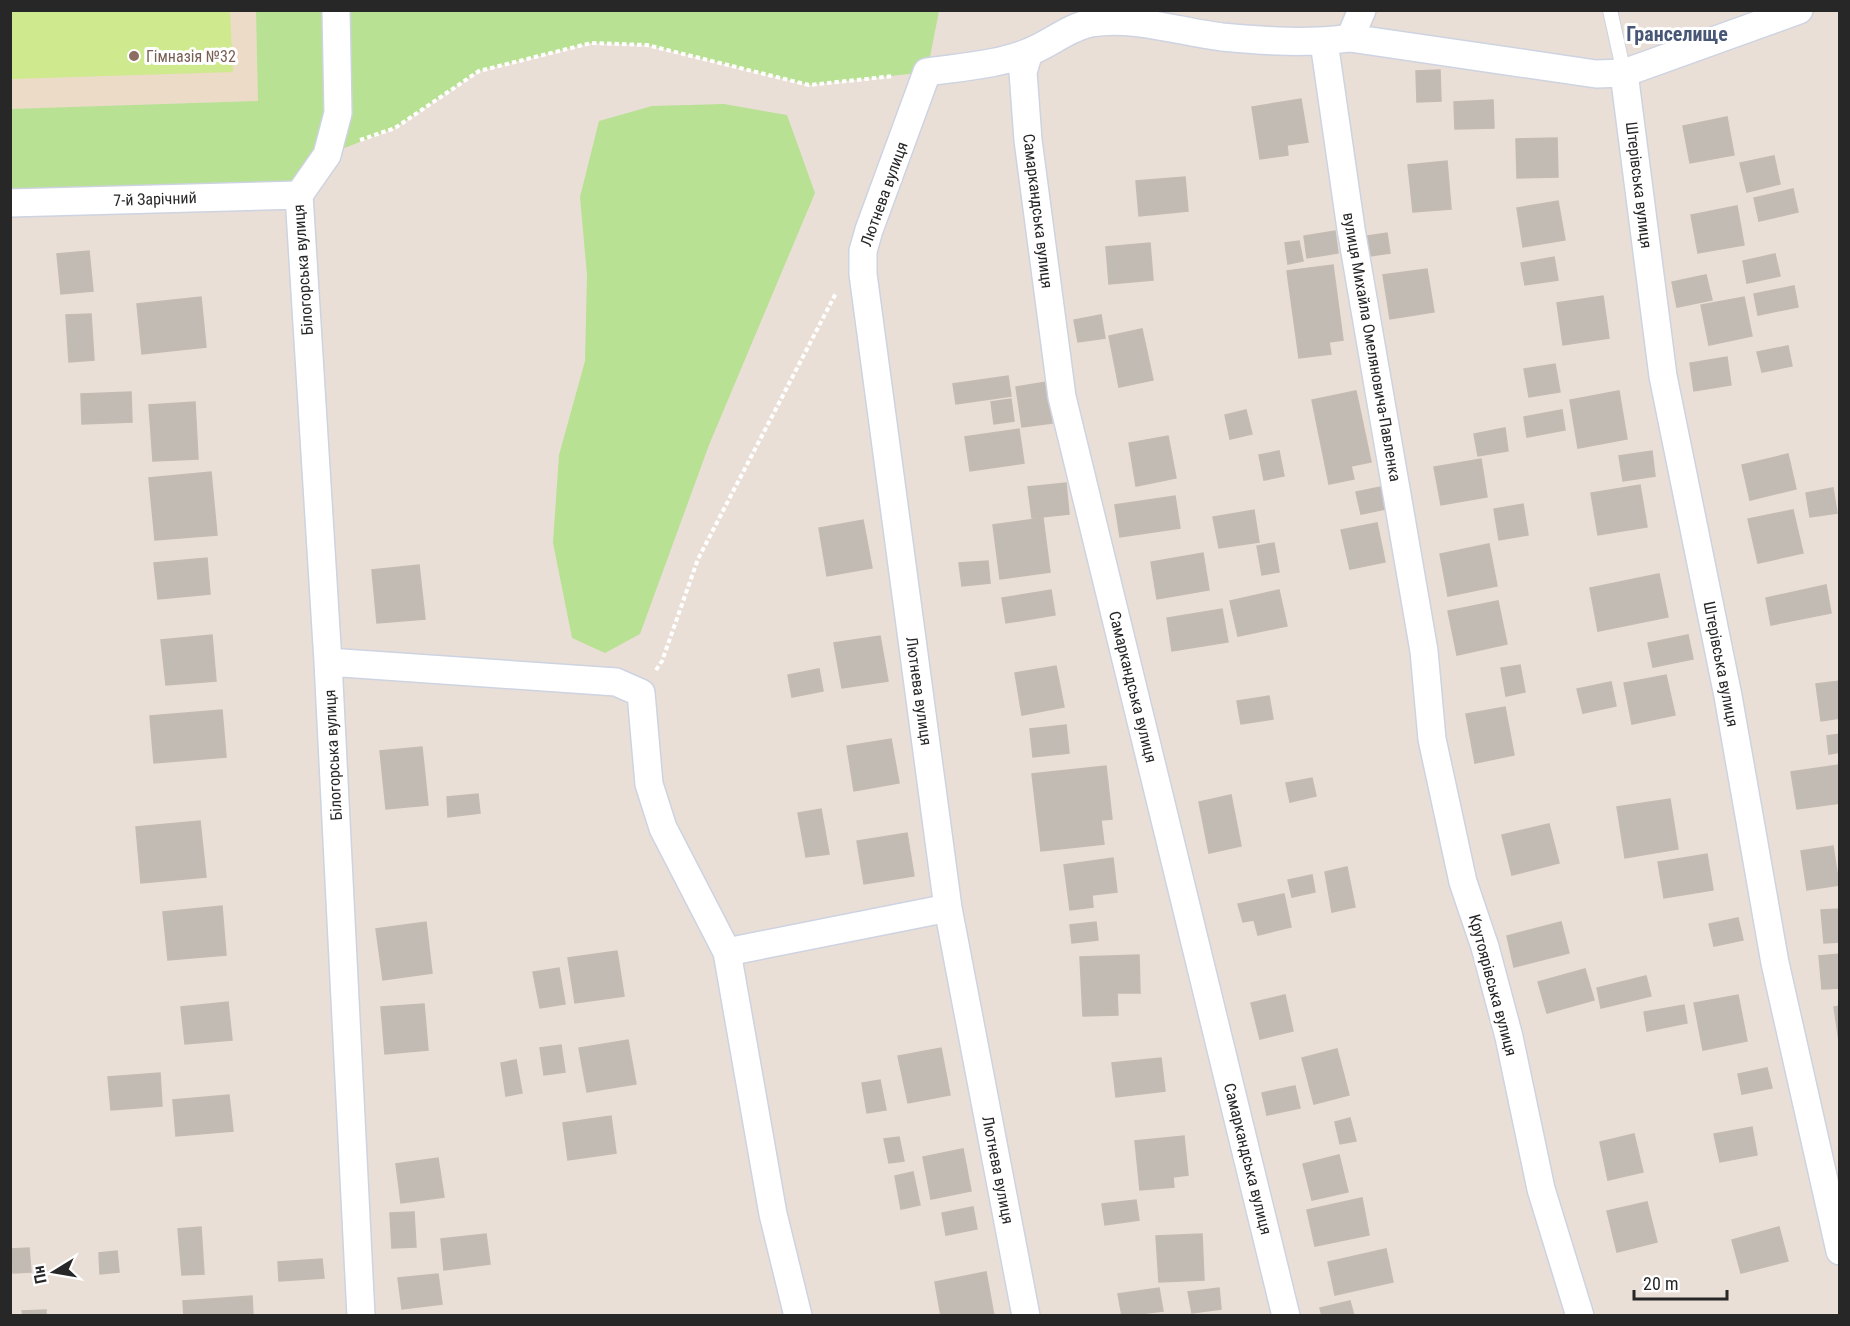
<svg xmlns="http://www.w3.org/2000/svg" width="1850" height="1326" viewBox="0 0 1850 1326" font-family="'Roboto Condensed',sans-serif">
<rect width="100%" height="100%" fill="#eadfd7"/>
<path fill="#ecdbc6" d="M10 11H256L258 101 11 109Z"/>
<path fill="#b8e193" d="M256 11H939L927 72 809 85 647 45 591 43 479 71 395 128 327 155 299 195 11 203 10 109 258 101Z
M724 104 787 115 815 193 709 445 640 634 605 653 572 638 553 543 559 455 585 361 587 275 580 197 599 121 652 106Z"/>
<path fill="#cfe98e" d="M10 11H230L233 72 11 79Z"/>
<path fill="#c2bbb4" stroke="#c4bbb2" stroke-width="1.5" d="M1440 70 1441 101 1417 102 1416 71Z
M1301 99 1308 142 1287 145 1288 155 1260 159 1252 107Z
M1493 100 1494 128 1455 129 1454 102Z
M1727 117 1734 155 1690 163 1683 126Z
M1557 138 1558 177 1517 178 1516 139Z
M1774 156 1780 184 1747 192 1740 163Z
M1447 161 1451 209 1413 212 1408 165Z
M1185 177 1188 211 1139 216 1136 181Z
M1793 189 1798 212 1759 221 1754 198Z
M1558 201 1565 240 1523 247 1517 208Z
M1737 206 1744 245 1698 253 1691 215Z
M1335 231 1338 253 1307 258 1304 236Z
M1387 233 1390 253 1364 257 1361 237Z
M1299 241 1303 261 1288 264 1285 243Z
M1150 243 1153 280 1109 284 1106 247Z
M89 251 93 291 61 294 57 254Z
M1775 254 1780 276 1747 283 1743 261Z
M1554 257 1558 280 1525 285 1521 263Z
M1333 265 1343 340 1329 342 1331 354 1299 358 1287 271Z
M1427 269 1434 312 1390 319 1383 275Z
M1706 275 1712 300 1677 307 1672 282Z
M1794 286 1798 307 1758 315 1754 294Z
M1603 296 1609 338 1563 345 1557 303Z
M201 297 206 347 142 354 137 304Z
M1744 297 1752 336 1709 345 1701 305Z
M91 314 94 360 69 362 66 315Z
M1101 315 1105 338 1078 342 1074 320Z
M1142 329 1153 380 1119 387 1109 336Z
M1788 346 1792 366 1762 372 1757 352Z
M1727 357 1731 385 1694 391 1690 363Z
M1555 364 1560 392 1529 397 1524 369Z
M1008 376 1011 396 956 404 953 384Z
M1046 382 1052 423 1022 427 1016 387Z
M1356 391 1371 462 1351 466 1354 479 1329 484 1312 400Z
M1619 391 1627 439 1578 448 1570 400Z
M131 392 132 422 82 424 81 394Z
M1011 399 1014 421 994 424 991 402Z
M195 402 198 459 153 461 149 405Z
M1246 410 1252 434 1230 439 1225 415Z
M1562 410 1565 430 1527 437 1524 417Z
M1505 428 1508 451 1478 456 1474 434Z
M1019 429 1024 463 970 471 965 437Z
M1168 436 1176 478 1136 486 1129 443Z
M1279 451 1284 476 1264 480 1259 455Z
M1652 451 1655 476 1623 481 1619 456Z
M1788 454 1796 489 1750 500 1742 465Z
M1481 459 1487 497 1441 505 1434 467Z
M211 472 217 535 155 540 149 478Z
M1066 483 1069 514 1032 518 1028 487Z
M1640 485 1647 527 1598 535 1591 493Z
M1386 486 1391 508 1361 514 1356 492Z
M1833 488 1837 513 1810 517 1806 493Z
M1175 496 1180 528 1120 537 1115 505Z
M1523 504 1528 535 1499 540 1494 509Z
M1254 510 1259 542 1219 548 1213 517Z
M1793 510 1803 553 1758 563 1748 519Z
M1043 518 1050 572 1000 579 993 525Z
M863 520 872 568 827 576 819 528Z
M1377 523 1385 562 1350 569 1341 530Z
M1274 543 1279 572 1262 575 1257 546Z
M1489 544 1497 586 1448 596 1440 554Z
M1203 553 1209 590 1157 599 1151 562Z
M207 558 210 594 158 599 154 563Z
M988 561 990 583 962 586 959 563Z
M419 565 425 619 377 623 372 570Z
M1659 574 1668 617 1598 631 1590 588Z
M1826 585 1831 613 1771 625 1766 598Z
M1051 590 1055 615 1006 623 1002 598Z
M1279 590 1287 626 1238 636 1230 601Z
M1498 601 1507 644 1457 655 1448 611Z
M1222 609 1228 642 1172 651 1167 618Z
M212 635 216 681 166 685 161 640Z
M1688 635 1693 659 1653 667 1648 643Z
M880 636 888 681 842 688 834 643Z
M1520 665 1525 692 1506 696 1501 668Z
M1056 666 1064 707 1022 715 1015 673Z
M819 669 823 691 792 697 788 675Z
M1666 675 1675 715 1632 724 1624 683Z
M1840 681V718L1821 721 1816 684Z
M1611 682 1616 706 1583 713 1577 689Z
M1269 696 1273 719 1241 724 1237 701Z
M1505 707 1514 755 1475 763 1466 714Z
M222 710 226 757 154 763 150 716Z
M1066 725 1069 753 1033 757 1030 729Z
M1840 734V752L1829 754 1827 736Z
M891 739 899 783 854 791 847 746Z
M422 747 428 805 386 809 380 751Z
M1838 765 1840 803 1797 809 1791 772Z
M1106 766 1112 819 1101 820 1104 844 1041 851 1032 774Z
M1312 778 1316 796 1290 802 1286 783Z
M478 794 480 813 448 817 447 797Z
M1231 795 1241 846 1209 853 1199 802Z
M1670 799 1678 849 1625 858 1617 807Z
M821 809 829 854 806 857 798 813Z
M200 821 206 877 141 883 136 827Z
M1549 824 1559 863 1512 875 1502 835Z
M907 833 914 876 864 884 857 841Z
M1833 846 1839 885 1807 890 1801 851Z
M1707 854 1713 890 1664 898 1658 862Z
M1113 858 1117 892 1092 895 1093 907 1070 910 1064 865Z
M1347 867 1355 907 1332 912 1325 872Z
M1312 875 1315 892 1292 897 1288 880Z
M1284 894 1291 927 1258 935 1254 920 1243 922 1238 904Z
M222 906 226 955 168 960 163 912Z
M1840 909V942L1824 943 1821 910Z
M1738 918 1743 940 1714 946 1709 924Z
M426 922 432 973 383 980 376 929Z
M1096 922 1098 940 1072 943 1070 925Z
M1561 922 1569 953 1514 967 1507 936Z
M617 951 624 996 575 1003 568 958Z
M1840 954V988L1822 989 1819 956Z
M1139 955 1140 993H1117L1118 1015 1083 1016 1080 957Z
M559 968 565 1004 540 1008 533 972Z
M1585 969 1594 1000 1547 1013 1538 982Z
M1646 976 1651 996 1601 1008 1597 988Z
M1285 995 1293 1031 1260 1039 1251 1003Z
M1738 995 1747 1041 1703 1050 1694 1003Z
M228 1002 232 1040 185 1044 181 1007Z
M424 1004 428 1050 385 1054 381 1007Z
M1684 1005 1687 1023 1647 1031 1644 1012Z
M1840 1006V1048L1834 1007Z
M628 1040 636 1084 587 1092 579 1048Z
M561 1045 565 1072 544 1075 540 1048Z
M941 1048 950 1095 908 1103 898 1056Z
M1337 1049 1349 1095 1314 1104 1302 1058Z
M1161 1058 1165 1091 1116 1097 1112 1063Z
M516 1060 522 1093 506 1096 501 1063Z
M1767 1068 1772 1088 1742 1094 1738 1074Z
M160 1073 162 1106 111 1110 108 1077Z
M880 1080 886 1110 867 1113 862 1083Z
M1295 1086 1300 1108 1267 1115 1262 1093Z
M229 1095 233 1131 176 1136 173 1100Z
M611 1116 616 1153 568 1160 563 1123Z
M1350 1118 1356 1141 1340 1144 1335 1122Z
M1752 1127 1757 1155 1720 1162 1714 1134Z
M1634 1134 1643 1172 1608 1180 1600 1142Z
M1184 1136 1188 1175 1173 1177 1174 1187 1140 1190 1135 1141Z
M899 1137 904 1161 889 1163 884 1139Z
M963 1149 971 1191 931 1199 923 1157Z
M1339 1155 1348 1192 1312 1200 1303 1164Z
M438 1158 444 1197 401 1203 396 1164Z
M913 1172 920 1205 901 1209 895 1176Z
M1362 1198 1369 1235 1315 1246 1307 1210Z
M1136 1200 1139 1220 1105 1225 1102 1204Z
M1647 1202 1657 1242 1617 1252 1607 1211Z
M973 1207 977 1229 946 1235 942 1213Z
M414 1212 416 1247 392 1248 390 1213Z
M201 1227 204 1274 182 1275 178 1229Z
M1779 1227 1788 1261 1741 1273 1732 1240Z
M486 1234 490 1264 444 1270 441 1239Z
M1202 1234 1204 1280 1159 1282 1156 1236Z
M29 1248 31 1272 13 1273 11 1249Z
M1386 1249 1393 1282 1335 1295 1328 1262Z
M117 1251 119 1272 100 1274 99 1253Z
M322 1259 324 1278 279 1281 278 1262Z
M986 1272 994 1316H941L935 1282Z
M438 1274 442 1304 402 1309 398 1278Z
M1159 1288 1163 1311 1122 1316 1118 1294Z
M1219 1288 1221 1309 1192 1313 1188 1292Z
M252 1296 253 1316H184L183 1301Z
M1350 1301 1354 1316H1322L1320 1308Z
M46 1310V1316H23L22 1311Z"/>
<g fill="none" stroke-linecap="round" stroke-linejoin="round">
<defs>
<path id="service" d="M1610 10 1624 73"/>
<path id="minor" d="M1350 38 1362 10
M1324 42 1351 229 1424 651 1432 739 1463 882 1485 947 1509 1037 1541 1189 1580 1316
M1029 52 1023 72 1028 140 1062 397 1286 1316
M1624 73 1663 376 1728 696 1775 963 1840 1251
M299 195 328 662 361 1316
M299 195 327 155 338 113 336 10
M10 203 299 195
M328 662 616 682 641 693 649 784 663 828 727 952 773 1214 798 1316
M727 952 948 908
M1026 1316 948 908 863 274V251L869 230 927 72C960 67 998 65 1029 52 1050 44 1069 27 1091 23 1135 16 1180 32 1222 37 1264 41 1309 44 1350 38L1596 74 1624 73 1799 10"/>
</defs>
<use href="#service" stroke="#cdd3e0" stroke-width="16"/>
<use href="#minor" stroke="#cdd3e0" stroke-width="30"/>
<path stroke="#fff" stroke-width="4" stroke-dasharray="4.5 3" stroke-linecap="butt" d="M360 140 395 128 479 71 591 43 647 45 809 85 894 76
M656 670 662 661 698 559 836 293"/>
<use href="#service" stroke="#fff" stroke-width="14"/>
<use href="#minor" stroke="#fff" stroke-width="27"/>
</g>
<circle fill="#8d6e63" stroke="#fff" stroke-width="2" cx="134" cy="56" r="6"/>
<g text-anchor="middle" dominant-baseline="central" stroke-width="6" stroke-linejoin="round" paint-order="stroke">
<g font-size="16" fill="#785e54" stroke="#fff" text-anchor="start">
<text x="146" y="56">Гімназія №32</text>
</g>
<g font-size="16" fill="#272727" stroke="#fff">
<text transform="translate(1639 185) rotate(83)">Штерівська вулиця</text>
<text transform="translate(884 194) rotate(-70)">Лютнева вулиця</text>
<text transform="translate(155 199) rotate(-2)">7-й Зарічний</text>
<text transform="translate(1038 211) rotate(83)">Самаркандська вулиця</text>
<text transform="translate(303 270) rotate(-94)">Білогорська вулиця</text>
<text transform="translate(1372 347) rotate(80)">вулиця Михайла Омеляновича-Павленка</text>
<text transform="translate(1721 664) rotate(79)">Штерівська вулиця</text>
<text transform="translate(1133 687) rotate(76)">Самаркандська вулиця</text>
<text transform="translate(919 691) rotate(82)">Лютнева вулиця</text>
<text transform="translate(333 755) rotate(-93)">Білогорська вулиця</text>
<text transform="translate(1493 985) rotate(75)">Крутоярівська вулиця</text>
<text transform="translate(1248 1159) rotate(76)">Самаркандська вулиця</text>
<text transform="translate(998 1170) rotate(79)">Лютнева вулиця</text>
</g>
<g font-size="20" font-weight="bold" fill="#485776" stroke="#fff">
<text x="1677" y="34">Гранселище</text>
</g>
</g>
<rect width="1850" height="1326" fill="none" stroke="#272727" stroke-width="24"/>
<g transform="translate(54 1272) rotate(259)" stroke="#ffffff" stroke-width="4.5" paint-order="stroke">
<path d="M0-4.5L10 22L0 15L-10 22Z" fill="#272727"/>
<text y="-9" font-size="16" font-weight="bold" text-anchor="middle" fill="#272727">Пн</text>
</g>
<path d="M1634 1290v9h93v-9" fill="none" stroke="#272727" stroke-width="3"/>
<text x="1643" y="1290" font-size="18" fill="#272727" stroke="#ffffff" stroke-width="4.5" paint-order="stroke">20 m</text>
</svg>
